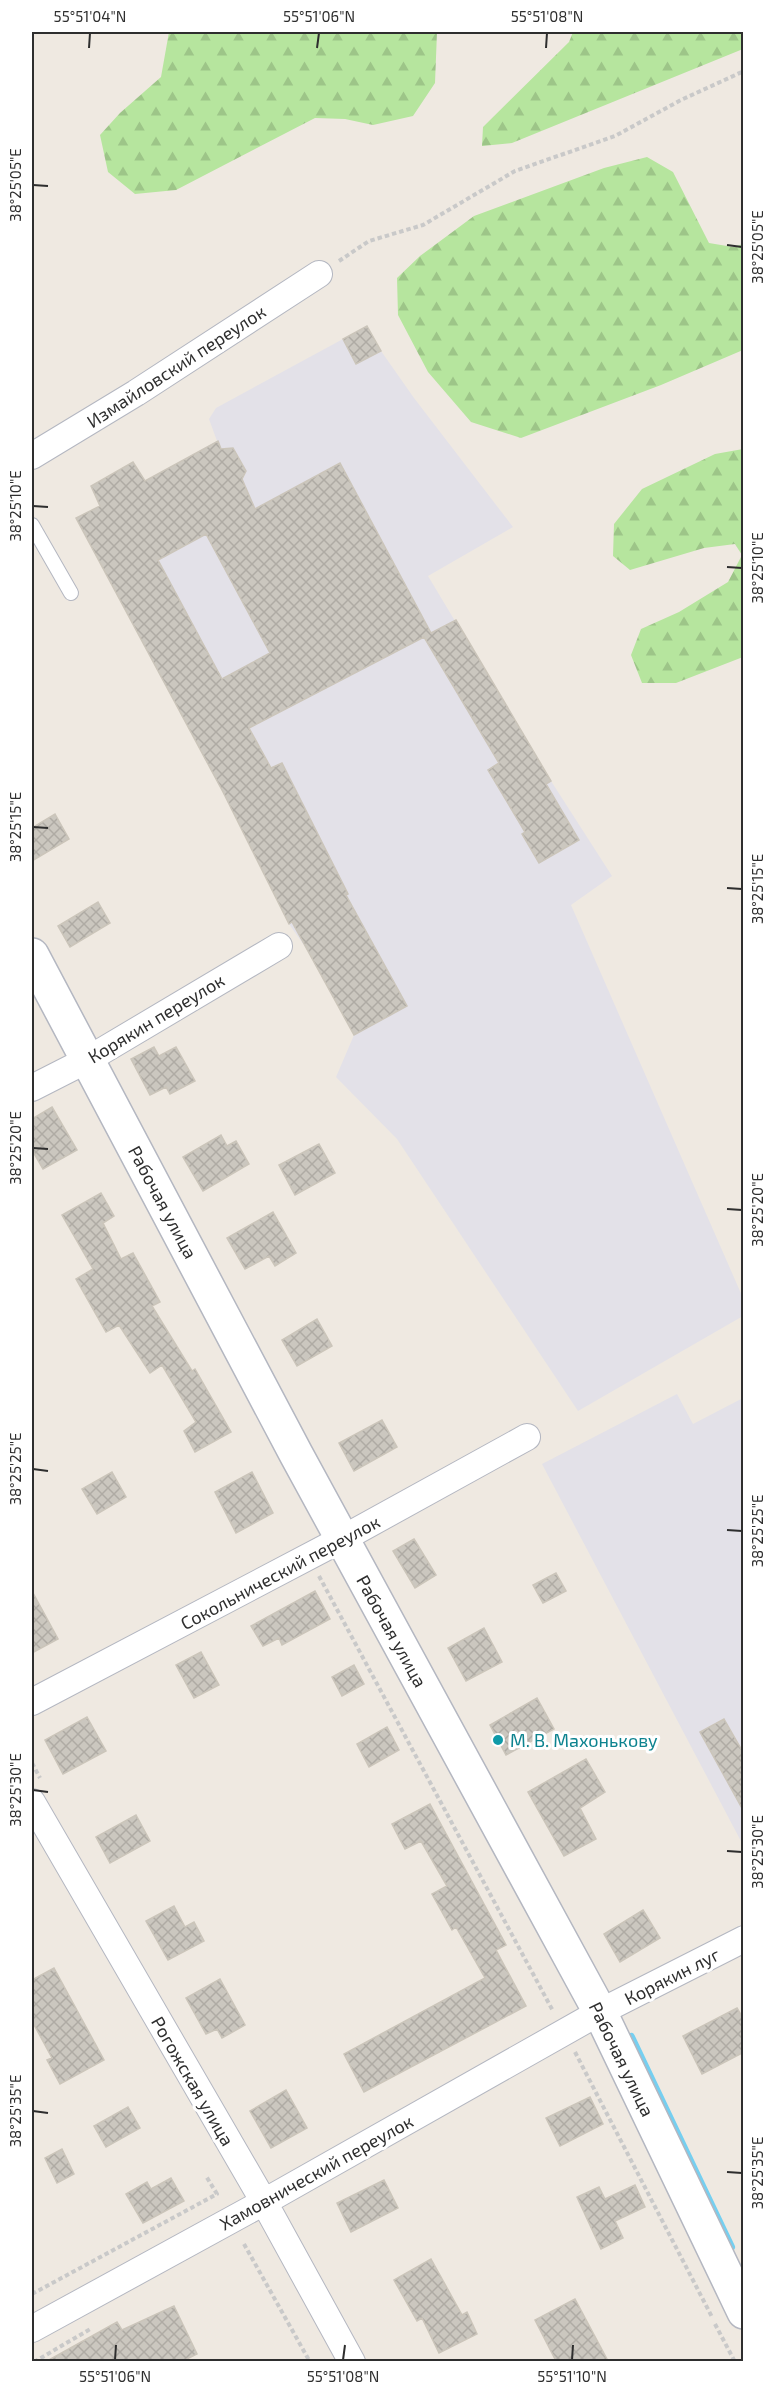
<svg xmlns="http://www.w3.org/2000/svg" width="775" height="2393" viewBox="0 0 775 2393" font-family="'Exo 2',sans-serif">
<defs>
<pattern id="forest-firs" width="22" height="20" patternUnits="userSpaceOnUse" patternTransform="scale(1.5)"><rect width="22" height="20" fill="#b6e59e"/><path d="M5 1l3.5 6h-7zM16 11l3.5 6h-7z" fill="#9dc588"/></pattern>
<pattern id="building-cross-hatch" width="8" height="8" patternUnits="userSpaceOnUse" patternTransform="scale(1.5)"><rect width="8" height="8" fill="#cbc7bf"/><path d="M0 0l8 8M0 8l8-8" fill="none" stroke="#afaba4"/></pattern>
</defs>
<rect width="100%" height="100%" fill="#efe9e1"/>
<path fill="#e3e1e8" d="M367 326 381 351 414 398 513 527 428 576 551 781 612 876 571 905 743 1298V1316L578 1411 397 1139 336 1077 354 1035 306 948 289 924 223 792 76 518 100 506 91 486 133 462 145 481 217 441 209 419 216 408Z
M677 1394 693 1424 743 1398V1845L542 1464Z"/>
<path fill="url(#forest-firs)" d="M169 32H437L435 83 413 116 373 125 345 119 315 118 176 190 135 194 108 172 100 135 120 113 161 77Z
M573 32H743V49L512 143 482 146 483 127 569 42Z
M647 157 673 172 709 243 733 247 743 244V350L661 385 521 438 471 422 428 372 398 315 397 278 420 256 474 216 604 168Z
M743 449V657L676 683H642L631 655 641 629 679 612 728 582 742 555 735 544 704 548 630 570 613 556 614 524 642 489 715 454Z"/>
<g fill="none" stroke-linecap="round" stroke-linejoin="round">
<path stroke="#75cff0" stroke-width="8" d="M631 2037 731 2247"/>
</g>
<path fill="url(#building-cross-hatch)" stroke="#cbc5ba" stroke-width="1.5" fill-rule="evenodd" d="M367 326 381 351 356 364 343 339Z
M218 441 221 449 233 448 246 471 242 479 255 509 340 463 431 633 456 620 551 781 546 784 579 840 539 863 522 834 525 832 488 770 499 763 424 637 249 728 271 768 282 763 348 894 346 895 407 1006 354 1035 292 922 289 924 223 792 76 518 100 506 91 486 133 462 145 481ZM206 534 270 653 222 679 158 560Z
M55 814 69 839 32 861V828Z
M98 902 110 923 70 947 58 926Z
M154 1047 159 1056 176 1047 195 1081 170 1094 166 1087 150 1095 131 1059Z
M52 1107 77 1150 43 1169 32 1150V1119Z
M221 1135 227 1146 236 1141 249 1164 203 1191 183 1157Z
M319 1144 335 1173 295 1195 279 1165Z
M101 1193 114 1216 103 1223 121 1259 133 1253 160 1302 152 1306 192 1371 195 1369 231 1432 195 1452 184 1431 196 1422 162 1365 150 1373 119 1325 106 1332 76 1279 93 1269 62 1215Z
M273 1212 296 1253 275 1266 269 1256 245 1269 227 1238Z
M317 1319 332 1346 297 1366 282 1340Z
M382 1420 397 1447 354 1471 339 1443Z
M112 1472 126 1497 97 1514 82 1489Z
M252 1472 273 1513 236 1533 215 1492Z
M414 1539 436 1575 415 1588 393 1551Z
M556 1573 566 1591 543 1603 533 1585Z
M32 1591 58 1639 32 1653Z
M315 1591 330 1619 282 1645 279 1638 263 1646 251 1626Z
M484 1628 502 1662 466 1681 448 1648Z
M201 1652 219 1685 194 1698 176 1665Z
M354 1665 364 1684 342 1696 332 1677Z
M537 1698 554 1729 506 1755 490 1725Z
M87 1717 106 1751 63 1774 45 1740Z
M724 1719 744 1754V1812L700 1732Z
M387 1727 399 1750 369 1767 357 1744Z
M586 1759 605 1792 580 1808 596 1839 564 1856 528 1792Z
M430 1804 506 1945 496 1950 526 2006 364 2092 344 2054 485 1978 456 1927 452 1930 432 1894 447 1886 421 1841 405 1849 392 1824Z
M136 1815 150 1841 110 1863 96 1837Z
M174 1906 185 1927 194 1922 204 1941 168 1960 146 1921Z
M643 1910 660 1938 620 1962 604 1934Z
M54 1968 104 2060 60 2084 47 2060 52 2058 32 2021V1980Z
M220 1979 245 2025 222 2038 217 2029 206 2034 186 1998Z
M737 2008 744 2020V2052L702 2074 683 2036Z
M286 2090 307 2128 271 2148 250 2111Z
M590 2097 603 2124 560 2146 546 2118Z
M128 2107 140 2128 106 2147 94 2126Z
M62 2149 74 2174 57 2183 45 2158Z
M171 2178 184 2201 143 2223 126 2194 147 2182 151 2189Z
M384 2180 398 2208 351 2232 337 2203Z
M635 2185 645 2207 615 2221 623 2238 601 2249 577 2197 599 2187 605 2199Z
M431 2259 462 2315 467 2312 477 2334 439 2353 422 2318 417 2321 394 2280Z
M575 2299 608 2361H556L535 2320Z
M174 2306 197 2354 183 2361H47L117 2322 122 2330Z"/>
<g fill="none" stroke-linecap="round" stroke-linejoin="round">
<defs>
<path id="service" d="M32 525 71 593"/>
<path id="minor" d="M32 456 136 393 319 274
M32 1088 87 1060 279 946
M32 1702 342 1539 527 1437
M32 1802 264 2202 352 2362
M32 2329 264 2202 600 2012 744 1939"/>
<path id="secondary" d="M32 955 296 1454 600 2012 744 2312"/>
</defs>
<use href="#service" stroke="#b4b7c1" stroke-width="16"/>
<use href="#minor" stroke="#b4b7c1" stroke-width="28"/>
<use href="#secondary" stroke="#b4b7c1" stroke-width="36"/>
<path stroke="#c9c9c9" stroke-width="4" stroke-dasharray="4.5 3" stroke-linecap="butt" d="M339 261 369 241 423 225 515 171 615 136 681 100 744 71
M319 1576 553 2011
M32 1763 40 1778
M575 2052 712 2317
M244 2244 310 2362
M32 2294 217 2194 206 2176
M715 2324 735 2362
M34 2362 92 2328"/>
<use href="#service" stroke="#fff" stroke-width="14"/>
<use href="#minor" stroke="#fff" stroke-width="26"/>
<use href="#secondary" stroke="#fff" stroke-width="33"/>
</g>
<path fill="none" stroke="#2e2e2e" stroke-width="2" d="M89 48 90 33M317 48 319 33M546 48 547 33M33 185 48 186M727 245 742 247M33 506 48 507M727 567 742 568M33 827 48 828M727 888 742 889M33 1148 48 1149M727 1209 742 1210M33 1469 48 1471M727 1530 742 1531M33 1790 48 1792M727 1851 742 1852M33 2111 48 2113M727 2172 742 2173M115 2360 116 2345M343 2360 345 2345M572 2360 573 2345"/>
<circle fill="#0f9aa8" stroke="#fff" stroke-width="2" cx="498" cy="1740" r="6"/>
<g text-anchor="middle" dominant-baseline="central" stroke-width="6" stroke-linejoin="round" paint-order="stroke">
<g font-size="18" fill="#2e2e2e" stroke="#fff">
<text transform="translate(176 366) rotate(-33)">Измайловский переулок</text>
<text transform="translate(156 1018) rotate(-31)">Корякин переулок</text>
<text transform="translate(163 1202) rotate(62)">Рабочая улица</text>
<text transform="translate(280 1572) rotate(-28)">Сокольнический переулок</text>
<text transform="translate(392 1631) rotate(61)">Рабочая улица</text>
<text transform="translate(672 1976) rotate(-27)">Корякин луг</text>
<text transform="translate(622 2059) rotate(64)">Рабочая улица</text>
<text transform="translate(193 2081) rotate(60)">Рогожская улица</text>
<text transform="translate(316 2172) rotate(-29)">Хамовнический переулок</text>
</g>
<g font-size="18" fill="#0d838f" stroke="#fff" text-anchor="start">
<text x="510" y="1740">М. В. Махонькову</text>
</g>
</g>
<rect width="775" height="2393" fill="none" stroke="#ffffff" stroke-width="66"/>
<rect x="33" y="33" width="709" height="2327" fill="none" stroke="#2e2e2e" stroke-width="2"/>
<g font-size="15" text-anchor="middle" fill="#2e2e2e">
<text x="90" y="22">55°51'04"N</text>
<text x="319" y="22">55°51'06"N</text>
<text x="547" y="22">55°51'08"N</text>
<text transform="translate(16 185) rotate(-90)" y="5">38°25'05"E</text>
<text transform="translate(758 247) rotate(-90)" y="5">38°25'05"E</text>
<text transform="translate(16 506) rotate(-90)" y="5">38°25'10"E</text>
<text transform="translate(758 568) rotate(-90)" y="5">38°25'10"E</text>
<text transform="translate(16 827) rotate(-90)" y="5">38°25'15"E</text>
<text transform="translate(758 889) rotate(-90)" y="5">38°25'15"E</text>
<text transform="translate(16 1148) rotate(-90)" y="5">38°25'20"E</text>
<text transform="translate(758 1210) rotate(-90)" y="5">38°25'20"E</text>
<text transform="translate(16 1469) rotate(-90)" y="5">38°25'25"E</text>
<text transform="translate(758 1531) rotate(-90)" y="5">38°25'25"E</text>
<text transform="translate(16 1790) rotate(-90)" y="5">38°25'30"E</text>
<text transform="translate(758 1852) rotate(-90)" y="5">38°25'30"E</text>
<text transform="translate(16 2111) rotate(-90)" y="5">38°25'35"E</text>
<text transform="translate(758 2173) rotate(-90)" y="5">38°25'35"E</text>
<text x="115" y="2382">55°51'06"N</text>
<text x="343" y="2382">55°51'08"N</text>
<text x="572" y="2382">55°51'10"N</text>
</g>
</svg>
